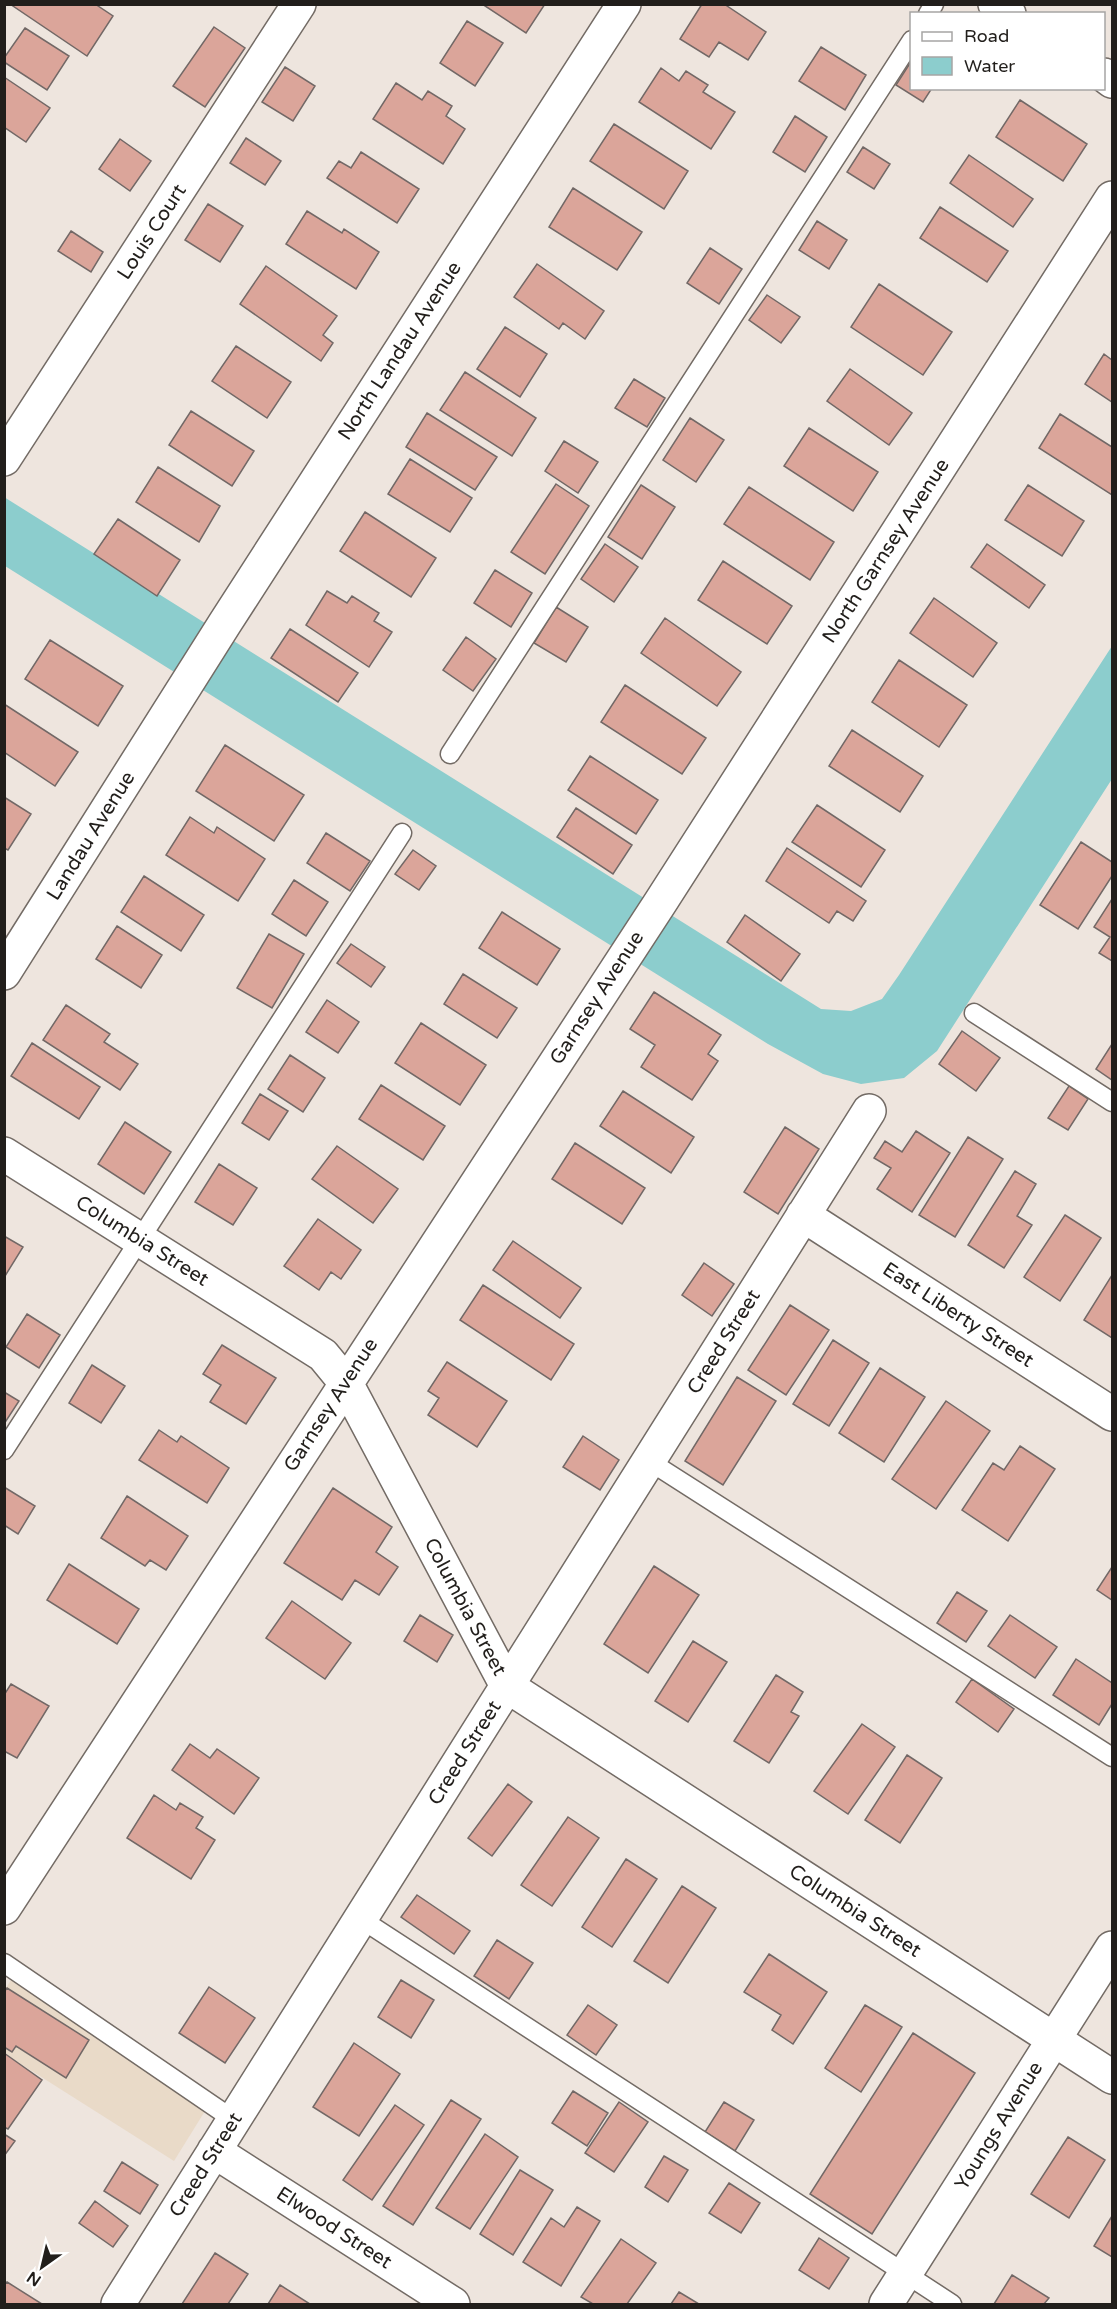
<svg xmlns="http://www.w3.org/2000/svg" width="1117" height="2309" viewBox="0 0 1117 2309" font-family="'Varela Round',sans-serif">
<rect width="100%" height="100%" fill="#eee5de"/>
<path fill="#e9dac8" d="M13 1977 205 2111 174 2161 5 2054 4 1991Z"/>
<path fill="#8ccdcd" d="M4 497 821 1009 851 1011 882 999 899 975 1112 646V779L937 1051 904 1078 861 1084 823 1074 768 1044 5 566Z"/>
<path fill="#dba59a" stroke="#726866" stroke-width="1.5" d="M10 4H95L113 16 87 56Z
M482 4H545L526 33Z
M702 4H724L766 32 748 60 719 42 709 57 680 39Z
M467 21 503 43 475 86 440 63Z
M214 27 245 48 205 107 173 86Z
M25 28 69 56 47 90 4 62V58Z
M821 47 866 75 845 110 799 81Z
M912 60V88H932L923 102 896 85Z
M285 67 315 86 293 121 262 102Z
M661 68 679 81 686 71 708 85 703 92 735 112 711 149 639 102Z
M4 77 50 108 26 142 4 127Z
M396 83 422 100 428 91 452 106 446 116 465 129 443 164 373 119Z
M1020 100 1087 144 1063 181 996 137Z
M795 116 827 137 805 172 773 152Z
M614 124 688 171 664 209 590 161Z
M246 138 281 161 265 185 230 163Z
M120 139 151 161 130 191 99 169Z
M863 147 890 164 874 189 847 172Z
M361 152 419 189 397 223 327 178 339 161 351 168Z
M969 155 1033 199 1013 227 950 183Z
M573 188 642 232 617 270 549 227Z
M208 204 243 226 220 262 185 240Z
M940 207 1008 251 987 282 920 238Z
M307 211 342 233 344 229 379 252 356 289 286 244Z
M817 221 847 240 829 269 799 250Z
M71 231 103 252 91 272 58 251Z
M710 248 742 269 719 304 687 283Z
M537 264 604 311 585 339 563 323 559 329 514 297Z
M266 266 337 316 323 335 333 343 321 361 240 304Z
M879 284 952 332 923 375 851 327Z
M767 295 800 317 781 343 749 320Z
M505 327 547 354 520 397 477 369Z
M236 346 291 382 267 418 212 381Z
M1104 354 1112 360V402L1085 384Z
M850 369 912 413 889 445 827 401Z
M465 372 536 418 512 456 440 410Z
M634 379 665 398 647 427 615 408Z
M191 411 254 451 232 486 169 445Z
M427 413 497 457 475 490 406 447Z
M1060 414 1112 447V495L1039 448Z
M690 418 724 440 696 482 663 460Z
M809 428 878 472 853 511 784 466Z
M564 441 598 462 578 493 545 471Z
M410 459 472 498 450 532 388 494Z
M158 467 220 506 199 542 136 502Z
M556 484 589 506 545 574 511 552Z
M641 485 675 507 642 559 608 537Z
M1028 485 1084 521 1062 556 1005 520Z
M749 487 834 542 810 580 724 524Z
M365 512 436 558 411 597 340 551Z
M118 519 180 560 157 596 94 554Z
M605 544 638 567 614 602 581 579Z
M987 544 1045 585 1029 608 971 567Z
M723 561 792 606 767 644 698 600Z
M495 570 532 593 511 627 474 603Z
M327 591 347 603 352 596 379 613 374 621 392 632 369 667 306 625Z
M934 598 997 643 973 677 910 633Z
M556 607 588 627 566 662 534 643Z
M665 618 741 672 717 706 641 653Z
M290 629 358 673 338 702 271 658Z
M466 637 496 659 473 691 443 670Z
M50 640 123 686 98 726 25 679Z
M899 660 967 705 939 747 872 702Z
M625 685 706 738 682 774 601 722Z
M4 704 78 752 55 786 4 752Z
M852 730 923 776 900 812 829 766Z
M225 745 304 795 274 841 196 791Z
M590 756 658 800 636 834 568 790Z
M4 797 31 814 8 850 4 848Z
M817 805 885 850 861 887 792 842Z
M576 808 632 845 613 874 557 837Z
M190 817 214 833 217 827 265 859 238 901 166 855Z
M326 833 370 861 350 891 307 863Z
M1081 842 1112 862V876L1078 929 1040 905Z
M787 848 866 901 853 921 837 911 829 923 766 881Z
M413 850 436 866 419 890 395 874Z
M144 876 204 915 181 951 121 912Z
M294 880 328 902 306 936 272 914Z
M1112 899V961L1099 953 1110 937 1094 927Z
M502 912 560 949 537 985 479 948Z
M745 915 800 954 781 981 727 942Z
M117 926 162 955 141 988 96 959Z
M269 934 304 954 272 1008 237 988Z
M351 944 385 967 371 987 337 963Z
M463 974 517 1008 497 1038 444 1004Z
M654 992 721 1035 708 1054 718 1061 692 1100 641 1067 655 1045 630 1029Z
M327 1000 359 1022 338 1053 306 1032Z
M66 1005 110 1034 104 1042 138 1064 120 1090 43 1040Z
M421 1023 486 1065 460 1105 395 1063Z
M962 1031 1000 1058 976 1091 939 1064Z
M32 1043 100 1087 79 1119 11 1076Z
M1112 1044V1080L1096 1069Z
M290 1055 325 1078 303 1112 268 1089Z
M381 1085 445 1126 423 1160 359 1119Z
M1069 1086 1088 1099 1068 1130 1048 1118Z
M623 1091 694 1137 671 1173 600 1126Z
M260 1094 288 1111 269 1140 242 1123Z
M125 1122 171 1152 144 1194 98 1164Z
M785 1127 819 1149 778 1214 744 1192Z
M916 1131 950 1153 912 1212 877 1189 891 1168 874 1158 885 1141 902 1152Z
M968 1137 1003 1159 955 1237 919 1215Z
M575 1143 645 1188 622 1224 552 1179Z
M337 1146 398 1189 373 1223 312 1179Z
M219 1164 257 1188 233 1225 195 1202Z
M1015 1171 1036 1184 1017 1216 1032 1225 1004 1268 968 1245Z
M1065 1215 1101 1238 1060 1301 1024 1277Z
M318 1219 361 1250 341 1279 331 1272 319 1290 284 1266Z
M4 1236 23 1247 5 1276 4 1275Z
M513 1241 581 1288 560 1318 493 1270Z
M704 1263 734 1284 712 1316 682 1295Z
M1112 1275V1338L1084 1320Z
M483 1285 574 1344 551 1380 460 1320Z
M790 1305 829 1330 786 1395 748 1370Z
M27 1314 60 1335 39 1368 6 1347Z
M833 1340 869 1363 829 1426 793 1404Z
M222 1345 276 1378 246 1424 210 1402 221 1385 203 1374Z
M447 1362 507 1401 477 1447 428 1415 439 1398 428 1391Z
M92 1365 125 1386 101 1423 69 1403Z
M880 1368 925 1397 884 1462 839 1433Z
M737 1377 776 1401 723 1485 685 1461Z
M4 1392 19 1401 4 1424Z
M946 1401 990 1431 936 1509 892 1479Z
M159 1430 177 1442 181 1436 229 1468 207 1503 139 1460Z
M583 1436 619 1460 600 1490 563 1467Z
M1020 1446 1055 1469 1008 1541 962 1510 993 1463 1004 1470Z
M4 1487 35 1506 18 1534 4 1525Z
M333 1488 392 1527 376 1552 398 1567 379 1595 355 1580 342 1600 284 1563Z
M127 1496 188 1536 166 1570 150 1560 145 1566 101 1538Z
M69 1564 139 1609 117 1644 47 1600Z
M654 1566 699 1595 648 1673 604 1644Z
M1112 1567V1600L1097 1590Z
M957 1592 987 1611 966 1642 937 1623Z
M292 1601 351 1643 325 1679 266 1638Z
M420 1615 453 1635 437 1662 404 1641Z
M1010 1615 1057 1647 1035 1678 988 1646Z
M693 1641 727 1662 688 1722 655 1701Z
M1076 1659 1112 1683V1704L1099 1725 1053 1695Z
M776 1675 803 1692 791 1712 799 1716 769 1763 734 1741Z
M972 1679 1014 1709 998 1732 956 1702Z
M11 1684 49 1706 17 1758 4 1751V1695Z
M862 1724 895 1747 848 1814 814 1791Z
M190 1744 210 1758 217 1749 259 1778 234 1814 172 1770Z
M907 1755 942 1778 900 1843 865 1820Z
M508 1784 532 1802 492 1856 468 1838Z
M154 1795 176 1810 180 1803 203 1817 196 1828 215 1840 191 1879 127 1838Z
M568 1817 599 1838 552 1906 521 1885Z
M626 1859 657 1879 612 1947 582 1927Z
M682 1886 716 1908 668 1983 634 1961Z
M417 1895 470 1931 454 1954 401 1917Z
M497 1940 533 1963 509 1999 474 1976Z
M769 1954 827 1992 793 2044 772 2030 781 2015 744 1992Z
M401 1980 434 2000 411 2038 378 2017Z
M209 1987 255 2018 225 2063 179 2033Z
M7 1988 89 2040 66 2078 16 2046 12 2052 4 2047V1992Z
M588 2005 617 2025 596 2055 567 2035Z
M865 2005 902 2027 861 2092 825 2068Z
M913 2033 975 2073 872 2234 810 2194Z
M354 2043 400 2074 359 2136 313 2107Z
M4 2053 42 2080 8 2129 4 2127Z
M573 2091 608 2113 587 2146 552 2123Z
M451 2100 481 2119 413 2225 383 2206Z
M619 2102 648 2122 614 2172 585 2153Z
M724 2102 754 2120 735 2151 705 2132Z
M395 2105 424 2125 372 2200 343 2180Z
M4 2134 15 2141 4 2156Z
M485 2134 518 2157 470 2229 436 2208Z
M1068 2137 1105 2160 1069 2218 1031 2194Z
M664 2156 688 2170 668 2202 645 2187Z
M122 2162 158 2185 140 2214 104 2191Z
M520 2170 553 2190 513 2255 480 2234Z
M729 2183 760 2203 741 2233 709 2213Z
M95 2201 128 2226 113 2247 79 2223Z
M577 2207 600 2221 561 2286 523 2262 551 2218 564 2227Z
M1112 2216V2257L1094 2246Z
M819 2238 849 2258 829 2289 799 2270Z
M621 2239 656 2263 627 2304H593L581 2297Z
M215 2253 248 2274 228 2304H182Z
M1012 2275 1049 2298 1044 2304H994Z
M7 2282 42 2304H4V2285Z
M280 2285 310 2304H268Z
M679 2292 699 2304H671Z"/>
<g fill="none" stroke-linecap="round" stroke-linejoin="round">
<defs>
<path id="lane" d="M928 14 934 4
M450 754 912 40
M974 1013 1112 1102
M4 1450 402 833
M649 1461 1112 1757
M361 1919 952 2304
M4 1963 234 2120"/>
<path id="street" d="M995 4 1009 14
M1104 75 1112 81
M4 459 299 4
M4 973 225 623 624 4
M4 1154 323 1355 346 1383 507 1686 1112 2077
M803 1215 1112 1414
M4 1908 660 903 1112 198
M214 2151 453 2304
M118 2304 869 1111
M886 2304 1112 1948"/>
</defs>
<use href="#lane" stroke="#736b65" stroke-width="21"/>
<use href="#street" stroke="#736b65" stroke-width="36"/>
<use href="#lane" stroke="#fff" stroke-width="18"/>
<use href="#street" stroke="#fff" stroke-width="33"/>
</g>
<g text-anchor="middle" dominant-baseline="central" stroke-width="4.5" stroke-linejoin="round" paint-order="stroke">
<g font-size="20" fill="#211e1b" stroke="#fff">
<text transform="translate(152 232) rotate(-57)">Louis Court</text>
<text transform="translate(400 351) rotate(-57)">North Landau Avenue</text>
<text transform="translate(886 551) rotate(-57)">North Garnsey Avenue</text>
<text transform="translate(91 836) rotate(-58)">Landau Avenue</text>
<text transform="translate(597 998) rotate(-57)">Garnsey Avenue</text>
<text transform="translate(142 1241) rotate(32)">Columbia Street</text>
<text transform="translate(958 1315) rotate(33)">East Liberty Street</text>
<text transform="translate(724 1342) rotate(-58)">Creed Street</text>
<text transform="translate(331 1405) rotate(-57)">Garnsey Avenue</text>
<text transform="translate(465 1607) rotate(62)">Columbia Street</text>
<text transform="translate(465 1753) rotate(-58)">Creed Street</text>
<text transform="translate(855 1911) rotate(33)">Columbia Street</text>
<text transform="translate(999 2126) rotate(-58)">Youngs Avenue</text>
<text transform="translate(206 2165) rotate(-58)">Creed Street</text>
<text transform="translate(334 2228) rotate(33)">Elwood Street</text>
</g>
</g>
<rect width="1117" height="2309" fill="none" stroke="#211e1b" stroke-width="12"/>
<rect x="910" y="12" width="195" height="78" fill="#ffffff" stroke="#a6a5a4" stroke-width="1.5"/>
<rect x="922" y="32" width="30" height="9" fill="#ffffff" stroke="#a6a5a4" stroke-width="1.5"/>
<text x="964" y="42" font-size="18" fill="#211e1b">Road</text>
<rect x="922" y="57" width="30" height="18" fill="#8ccdcd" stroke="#a6a5a4" stroke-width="1.5"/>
<text x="964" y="72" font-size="18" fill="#211e1b">Water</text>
<g transform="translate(42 2267) rotate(214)" stroke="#ffffff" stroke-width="4.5" paint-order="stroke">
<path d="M0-4.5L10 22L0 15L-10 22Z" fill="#211e1b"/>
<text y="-9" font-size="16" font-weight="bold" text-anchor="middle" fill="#211e1b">N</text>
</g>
</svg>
